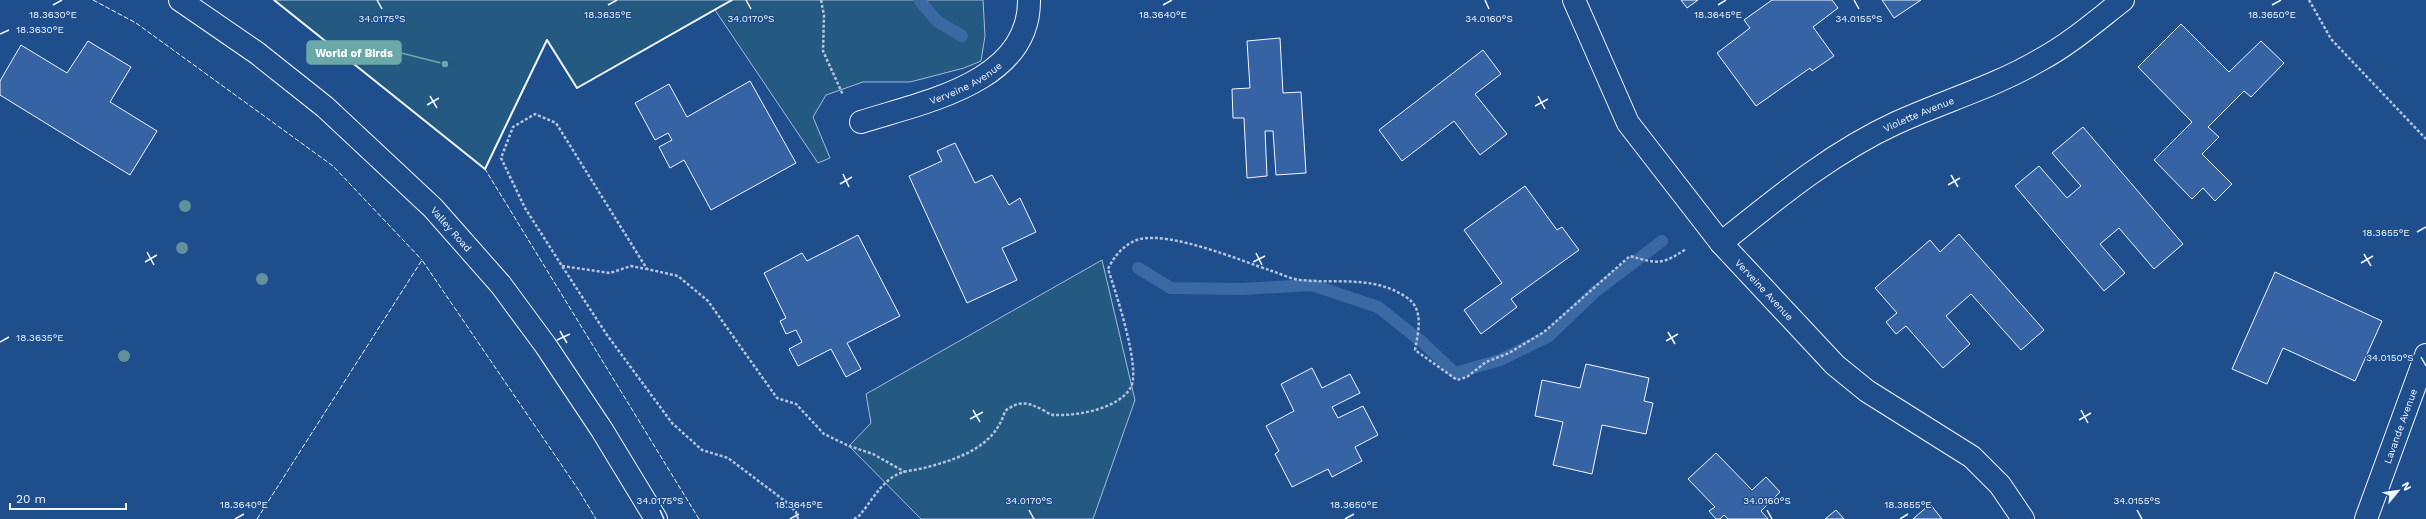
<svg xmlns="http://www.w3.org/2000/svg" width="2426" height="519" viewBox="0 0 2426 519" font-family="'Work Sans',sans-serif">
<rect width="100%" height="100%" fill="#1f4e8c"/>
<path fill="#245a82" stroke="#a8bbd7" d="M274 0H983L985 36 981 61 964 68 910 82H863L826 95 813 117 830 158 818 163 715 10 577 88 547 40 485 169Z
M1102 260 1135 400 1093 519H921L849 446 871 423 866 394Z"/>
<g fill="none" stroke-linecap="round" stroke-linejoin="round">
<path stroke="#3b69a3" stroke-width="12" d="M919 0 937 21 962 36
M1138 268 1171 288 1241 289 1312 285 1378 307 1422 342 1455 373 1500 360 1549 336 1596 291 1662 241"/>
</g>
<path fill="#3563a3" stroke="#f2f6ff" d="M1681 0H1698L1687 8Z
M1772 0H1832L1838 8 1813 27 1834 56 1812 71 1810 68 1756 106 1717 53 1750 28 1744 20Z
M1882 0H1921L1894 18Z
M2181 24 2229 72 2261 41 2284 63 2251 97 2244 91 2208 127 2219 137 2202 154 2232 184 2215 201 2203 188 2192 199 2154 160 2192 122 2138 67Z
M1280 38 1283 93 1301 92 1306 173 1276 175 1273 131H1265L1267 176 1247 178 1244 118H1233L1232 89 1250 88 1247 41Z
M88 41 131 67 110 102 157 131 130 175 0 95V81L21 45 67 73Z
M1483 50 1501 74 1475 94 1507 134 1480 155 1454 121 1402 161 1379 130Z
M750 81 796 163 711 210 684 160 670 168 659 147 672 140 668 133 655 140 635 103 669 84 687 117Z
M2083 127 2183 244 2154 269 2119 228 2100 244 2125 273 2104 291 2015 186 2039 166 2067 198 2081 186 2052 153Z
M955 143 975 183 992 175 1009 205 1020 198 1036 232 1002 248 1017 280 967 303 909 176 942 161 937 151Z
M1525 186 1557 230 1562 227 1579 250 1511 299 1517 307 1481 334 1464 310 1502 283 1464 230Z
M1959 234 2044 330 2021 350 1971 294 1946 316 1970 344 1943 368 1906 326 1896 334 1886 322 1897 313 1875 288 1930 240 1940 252Z
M858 235 900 316 847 343 861 369 846 377 831 349 798 366 789 349 802 342 796 330 786 334 780 321 786 318 764 273 802 253 807 261Z
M2275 272 2382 321 2355 381 2283 348 2267 384 2232 369Z
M1586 364 1649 378 1644 401 1653 403 1646 434 1602 425 1592 474 1553 465 1563 422 1535 416 1542 380 1580 388Z
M1312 368 1322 388 1350 374 1360 393 1332 407 1338 418 1363 406 1378 435 1355 447 1362 461 1332 477 1328 469 1292 487 1275 454 1279 451 1266 426 1294 411 1281 384Z
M1716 453 1752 490 1766 477 1780 492 1761 511 1768 519H1728L1724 515 1720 519H1716L1709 511 1715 507 1688 479Z
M1930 504 1942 519H1913Z
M1836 510 1844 519H1825Z"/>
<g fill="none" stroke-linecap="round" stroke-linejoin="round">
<defs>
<g id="street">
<path id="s1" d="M1574 0 1628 123 1721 243 1835 365 1867 391 1972 457 2000 485 2023 519"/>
<path id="s2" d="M861 122C923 102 1030 83 1029 0"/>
<path id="s3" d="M1721 243C1776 199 1831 153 1896 123 1944 101 1994 87 2040 60 2070 44 2096 21 2123 0"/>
<path id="s4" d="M2366 519 2426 355"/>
</g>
<g id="secondary">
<path id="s5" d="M180 0 257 53 325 107 433 208 501 285 546 346 602 430 656 519"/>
</g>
</defs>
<use href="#street" stroke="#f2f6ff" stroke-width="24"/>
<use href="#secondary" stroke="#f2f6ff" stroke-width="24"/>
<path stroke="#b3c4dc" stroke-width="2.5" stroke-dasharray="3 2" stroke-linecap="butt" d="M821 0 824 15 823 51 843 95
M2309 0 2331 39 2426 139
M562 266 610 273 631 266 646 269
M798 519 796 512 785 501 728 458 702 450 672 423 607 335 562 266 525 208 501 158 513 127 535 114 556 123 647 269 678 276 708 301 777 398 796 404 824 434 849 446 873 454 905 472
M854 519 859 516C871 502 881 482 898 474 907 470 918 470 928 467 961 458 995 446 1005 411 1020 400 1027 402 1043 410 1047 412 1050 415 1054 415 1077 416 1119 409 1131 387 1141 368 1115 290 1108 269 1114 256 1125 243 1140 239 1173 232 1239 260 1272 271 1281 274 1291 279 1300 280 1337 284 1373 275 1406 297 1425 309 1418 332 1415 350L1457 380 1467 377 1486 362 1509 353 1544 332 1630 256C1658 264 1662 265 1686 249"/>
<use href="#street" stroke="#1f4e8c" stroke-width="22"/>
<use href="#secondary" stroke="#1f4e8c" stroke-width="22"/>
<path stroke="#f2f6ff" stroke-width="1" stroke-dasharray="5 2" stroke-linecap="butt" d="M93 0 136 23 333 166 422 260
M257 519 422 260 578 489 596 519
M699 519 485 169 547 40 577 88 732 0"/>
<path stroke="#f2f6ff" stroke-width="2" d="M274 0 485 169 547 40 577 88 732 0"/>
</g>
<g fill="#61919a">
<circle cx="185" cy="206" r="6"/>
<circle cx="182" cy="248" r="6"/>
<circle cx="262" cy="279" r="6"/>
<circle cx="124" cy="356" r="6"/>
</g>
<path fill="none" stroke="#f2f6ff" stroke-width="1.5" d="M377 0 382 9M746 0 751 9M1485 0 1489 9M1854 0 1859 9M53 5 62 0M608 5 617 0M1163 5 1172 0M1718 5 1726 0M2272 5 2281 0M0 34 9 30M430 96 437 108M1538 96 1545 109M427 105 439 98M1535 106 1548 99M843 174 849 187M1951 175 1958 187M840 184 852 177M1948 185 1960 178M2417 232 2426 227M147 252 154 265M1256 253 1262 265M2364 254 2371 266M145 262 157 255M1253 262 1265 256M2361 263 2373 256M560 331 567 343M1668 332 1675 344M557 340 570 334M1666 341 1678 334M0 342 9 337M2421 357 2426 366M973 410 980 422M2081 410 2088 423M970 419 983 412M2079 420 2091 413M660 510 664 519M1029 510 1034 519M1767 510 1772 519M2137 510 2142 519M235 519 244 514M790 519 799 514M1345 519 1354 514M1900 519 1908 514"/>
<g text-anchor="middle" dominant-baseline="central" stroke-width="3" stroke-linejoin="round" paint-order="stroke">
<g font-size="10" fill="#f2f6ff" stroke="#1f4e8c">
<text stroke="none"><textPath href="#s2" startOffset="112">Verveine Avenue</textPath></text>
<text stroke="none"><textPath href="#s3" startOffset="237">Violette Avenue</textPath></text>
<text stroke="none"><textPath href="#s5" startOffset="356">Valley Road</textPath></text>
<text stroke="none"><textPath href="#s1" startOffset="350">Verveine Avenue</textPath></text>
<text stroke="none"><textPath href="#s4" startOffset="99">Lavande Avenue</textPath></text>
</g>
</g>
<g font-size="10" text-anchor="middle" fill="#f2f6ff" stroke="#1f4e8c" stroke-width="3" stroke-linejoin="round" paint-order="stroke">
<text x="53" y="18">18.3630°E</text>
<text x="608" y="18">18.3635°E</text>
<text x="1163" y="18">18.3640°E</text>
<text x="1718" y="18">18.3645°E</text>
<text x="2272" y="18">18.3650°E</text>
<text x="382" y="22">34.0175°S</text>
<text x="751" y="22">34.0170°S</text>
<text x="1489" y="22">34.0160°S</text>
<text x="1859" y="22">34.0155°S</text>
<text x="40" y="33">18.3630°E</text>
<text x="2386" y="236">18.3655°E</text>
<text x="40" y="341">18.3635°E</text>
<text x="2390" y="361">34.0150°S</text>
<text x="660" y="504">34.0175°S</text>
<text x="1029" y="504">34.0170°S</text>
<text x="1767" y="504">34.0160°S</text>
<text x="2137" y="504">34.0155°S</text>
<text x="244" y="508">18.3640°E</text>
<text x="799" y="508">18.3645°E</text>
<text x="1354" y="508">18.3650°E</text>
<text x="1908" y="508">18.3655°E</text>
</g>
<path fill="none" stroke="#6aa9a8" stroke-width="1.5" d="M445 64L401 53"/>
<circle fill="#6aa9a8" stroke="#1f4e8c" stroke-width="1.5" cx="445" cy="64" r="4"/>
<rect fill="#6aa9a8" stroke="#6aa9a8" stroke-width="1.5" x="307" y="41" width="94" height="23" rx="4"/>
<g font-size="11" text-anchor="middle" font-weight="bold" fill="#fff">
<text x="354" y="57">World of Birds</text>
</g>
<g transform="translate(2398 491) rotate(61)" stroke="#1f4e8c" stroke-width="3" paint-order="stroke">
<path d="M0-3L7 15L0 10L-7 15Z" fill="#f2f6ff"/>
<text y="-6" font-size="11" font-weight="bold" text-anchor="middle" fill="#f2f6ff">N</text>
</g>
<path d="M10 503v6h116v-6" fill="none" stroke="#f2f6ff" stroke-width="2"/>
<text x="16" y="503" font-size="12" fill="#f2f6ff" stroke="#1f4e8c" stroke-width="3" paint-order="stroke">20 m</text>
</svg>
